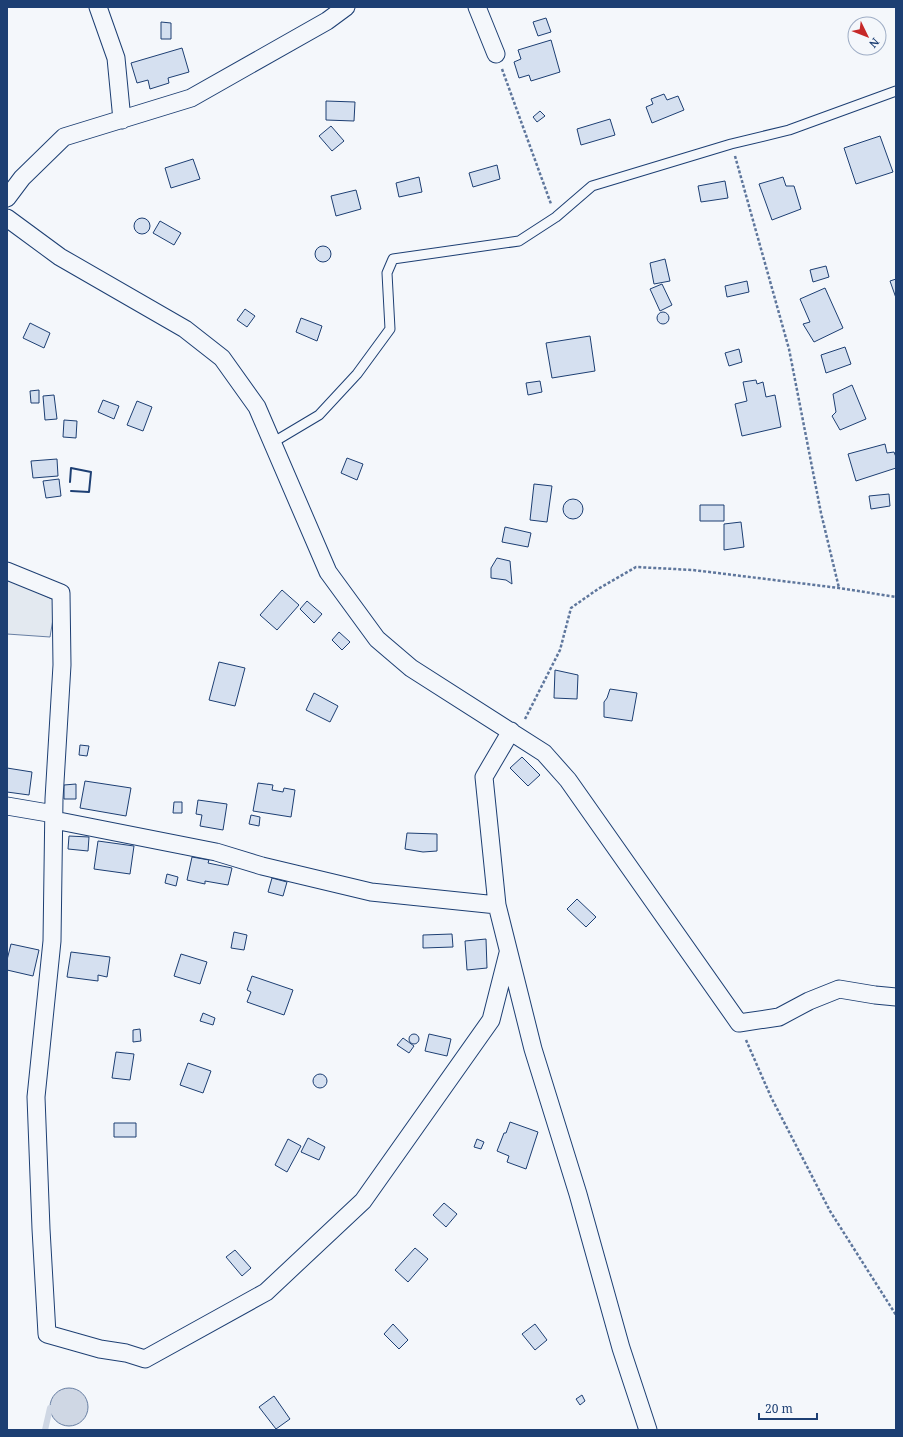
<svg xmlns="http://www.w3.org/2000/svg" width="903" height="1437" viewBox="0 0 903 1437" font-family="'Noto Serif',serif">
<rect width="100%" height="100%" fill="#f4f7fb"/>
<path fill="#e3e9f0" stroke="#687fa3" d="M7 578 56 601 50 637 7 634Z"/>
<path fill="#cfd7e4" stroke="#687fa3" d="M50 1407a19 19 0 1 1 38 0a19 19 0 1 1-38 0Z"/>
<g fill="none" stroke-linecap="round" stroke-linejoin="round">
<path stroke="#cfd7e4" stroke-width="6" d="M45 1430 50 1408"/>
</g>
<path fill="#d5e0f0" stroke="#1d3f73" d="M546 18 551 32 538 36 533 22Z
M161 22 171 23V39H161Z
M551 40 560 72 531 81 529 75 519 78 514 62 521 59 518 50Z
M182 48 189 72 168 78 169 83 150 89 148 80 137 83 131 63Z
M664 94 667 100 678 96 684 110 652 123 646 107 653 104 651 99Z
M326 101 355 102 354 121 326 120Z
M540 111 545 116 537 122 533 117Z
M610 119 615 135 581 145 577 129Z
M331 126 344 141 332 151 319 136Z
M880 136 893 172 856 184 844 148Z
M193 159 200 179 171 188 165 168Z
M497 165 500 179 473 187 469 173Z
M419 177 422 192 399 197 396 183Z
M783 177 786 186H794L801 209 772 220 759 184Z
M725 181 728 198 701 202 698 186Z
M356 190 361 209 336 216 331 196Z
M134 226a8 8 0 1 1 16 0a8 8 0 1 1-16 0Z
M160 221 181 233 174 245 153 233Z
M315 254a8 8 0 1 1 16 0a8 8 0 1 1-16 0Z
M665 259 670 281 654 284 650 263Z
M826 266 829 277 813 282 810 270Z
M896 279V298L890 281Z
M747 281 749 292 727 297 725 286Z
M662 284 672 305 660 311 650 289Z
M825 288 843 328 814 342 803 324 810 322 800 299Z
M245 309 255 316 247 327 237 320Z
M657 318a6 6 0 1 1 12 0a6 6 0 1 1-12 0Z
M301 318 322 326 317 341 296 332Z
M30 323 50 333 44 348 23 338Z
M590 336 595 371 552 378 546 343Z
M845 347 851 364 826 373 821 355Z
M739 349 742 362 729 366 725 353Z
M756 380 757 384 763 382 766 397 775 395 781 427 742 436 735 404 747 401 743 382Z
M540 381 542 392 528 395 526 383Z
M852 385 866 419 840 430 832 416 836 412 833 394Z
M39 390V403H31L30 391Z
M54 395 57 419 45 420 43 396Z
M103 400 119 406 114 419 98 412Z
M137 401 152 407 143 431 127 425Z
M64 420 77 421 76 438 63 437Z
M885 444 887 453 894 452 896 457V468L856 481 848 454Z
M347 458 363 464 357 480 341 473Z
M57 459 58 476 33 478 31 461Z
M59 479 61 496 46 498 43 481Z
M534 484 552 486 547 522 530 520Z
M889 494 890 506 871 509 869 496Z
M563 509a10 10 0 1 1 20 0a10 10 0 1 1-20 0Z
M700 505H724V521H700Z
M741 522 744 547 724 550V524Z
M505 527 531 533 528 547 502 542Z
M497 558 510 561 512 584 506 580 491 578V568Z
M282 590 299 605 277 630 260 615Z
M307 601 322 614 314 623 300 609Z
M339 632 350 642 342 650 332 640Z
M219 662 245 668 235 706 209 700Z
M555 670 578 675 577 699 554 698Z
M610 689 637 693 632 721 604 717V702L607 698Z
M314 693 338 706 330 722 306 710Z
M80 745 89 746 87 756 79 755Z
M522 757 540 775 528 786 510 768Z
M7 768 32 772 29 795 7 792Z
M85 781 131 788 126 816 80 808Z
M258 783 273 785 272 790 283 792 284 788 295 790 291 817 253 811Z
M76 784V799H64V785Z
M198 800 227 804 223 830 200 826 202 815 196 814Z
M174 802H182V813H173Z
M251 815 260 817 259 826 249 824Z
M407 833 437 834V851L423 852 405 849Z
M69 836 89 837 88 851 68 849Z
M98 841 134 846 130 874 94 869Z
M192 857 209 860 208 863 232 868 228 885 205 881V884L187 880Z
M167 874 178 877 176 886 165 883Z
M272 878 287 882 283 896 268 892Z
M577 899 596 917 586 927 567 909Z
M234 932 247 935 244 950 231 948Z
M452 934 453 947 423 948V935Z
M486 939 487 968 467 970 465 941Z
M11 944 39 950 33 976 7 970V960Z
M71 952 110 957 107 977 98 975V981L67 977Z
M181 954 207 962 200 984 174 976Z
M252 976 293 990 284 1015 247 1002 251 992 247 990Z
M203 1013 215 1018 213 1025 200 1021Z
M140 1029 141 1041 133 1042V1030Z
M429 1034 451 1039 447 1056 425 1051Z
M409 1039a5 5 0 1 1 10 0a5 5 0 1 1-10 0Z
M403 1038 414 1046 409 1053 397 1045Z
M116 1052 134 1054 130 1080 112 1078Z
M188 1063 211 1071 203 1093 180 1085Z
M313 1081a7 7 0 1 1 14 0a7 7 0 1 1-14 0Z
M510 1122 538 1132 526 1169 507 1162 509 1156 497 1151 504 1133H506Z
M114 1123H136V1137H114Z
M308 1138 325 1147 319 1160 301 1152Z
M288 1139 301 1146 287 1172 275 1165Z
M477 1139 484 1142 481 1149 474 1147Z
M444 1203 457 1214 446 1227 433 1215Z
M415 1248 428 1259 408 1282 395 1270Z
M235 1250 251 1268 242 1276 226 1257Z
M393 1324 408 1340 399 1349 384 1334Z
M535 1324 547 1340 535 1350 522 1334Z
M582 1395 585 1401 580 1405 576 1399Z
M274 1396 290 1419 276 1429 259 1407Z"/>
<g fill="none" stroke-linecap="round" stroke-linejoin="round">
<defs>
<path id="lane" d="M272 443 319 415 357 374 390 329 387 273 393 259 519 241 556 217 592 186 731 144 789 130 896 91"/>
<path id="street" d="M98 7 116 58 122 120
M477 7 496 54
M7 198 22 178 64 137 191 98 327 21 346 7
M7 218 60 257 185 329 222 358 257 407 328 572 377 639 411 668 544 753 568 780 739 1023 779 1017 809 1001 839 989 875 995 896 997
M7 571 61 593 62 665 54 799 52 941 36 1097 41 1229 47 1334 100 1349 126 1353 145 1359 266 1292 363 1201 491 1020 508 953
M511 731 484 777 497 905 533 1049 578 1194 621 1348 648 1430
M7 806 54 814
M54 820 216 852 262 866 371 892 497 905"/>
</defs>
<use href="#lane" stroke="#1d3f73" stroke-width="11"/>
<use href="#street" stroke="#1d3f73" stroke-width="19"/>
<path stroke="#5e769c" stroke-width="2.5" stroke-dasharray="3 2" stroke-linecap="butt" d="M502 69 551 204
M735 156 789 349 821 513 839 588
M525 719 560 650 571 608 598 589 636 567 693 570 839 588 896 597
M746 1040 771 1097 830 1211 896 1315"/>
<use href="#lane" stroke="#f4f7fb" stroke-width="9"/>
<use href="#street" stroke="#f4f7fb" stroke-width="17"/>
<path stroke="#1d3f73" stroke-width="2" d="M70 482 71 468 91 472 89 492 71 491"/>
</g>
<rect width="903" height="1437" fill="none" stroke="#1d3f73" stroke-width="16"/>
<g transform="translate(867 36) rotate(133)"><circle r="19" fill="#f4f7fb" stroke="#9eadc5"/>
<path d="M0-3L7 15L0 10L-7 15Z" fill="#c62828"/>
<text y="-6" font-size="11" font-weight="bold" text-anchor="middle" fill="#1d3f73">N</text>
</g>
<path d="M759 1413v6h58v-6" fill="none" stroke="#1d3f73" stroke-width="2"/>
<text x="765" y="1413" font-size="12" fill="#1d3f73" stroke="#f4f7fb" stroke-width="3" paint-order="stroke">20 m</text>
</svg>
